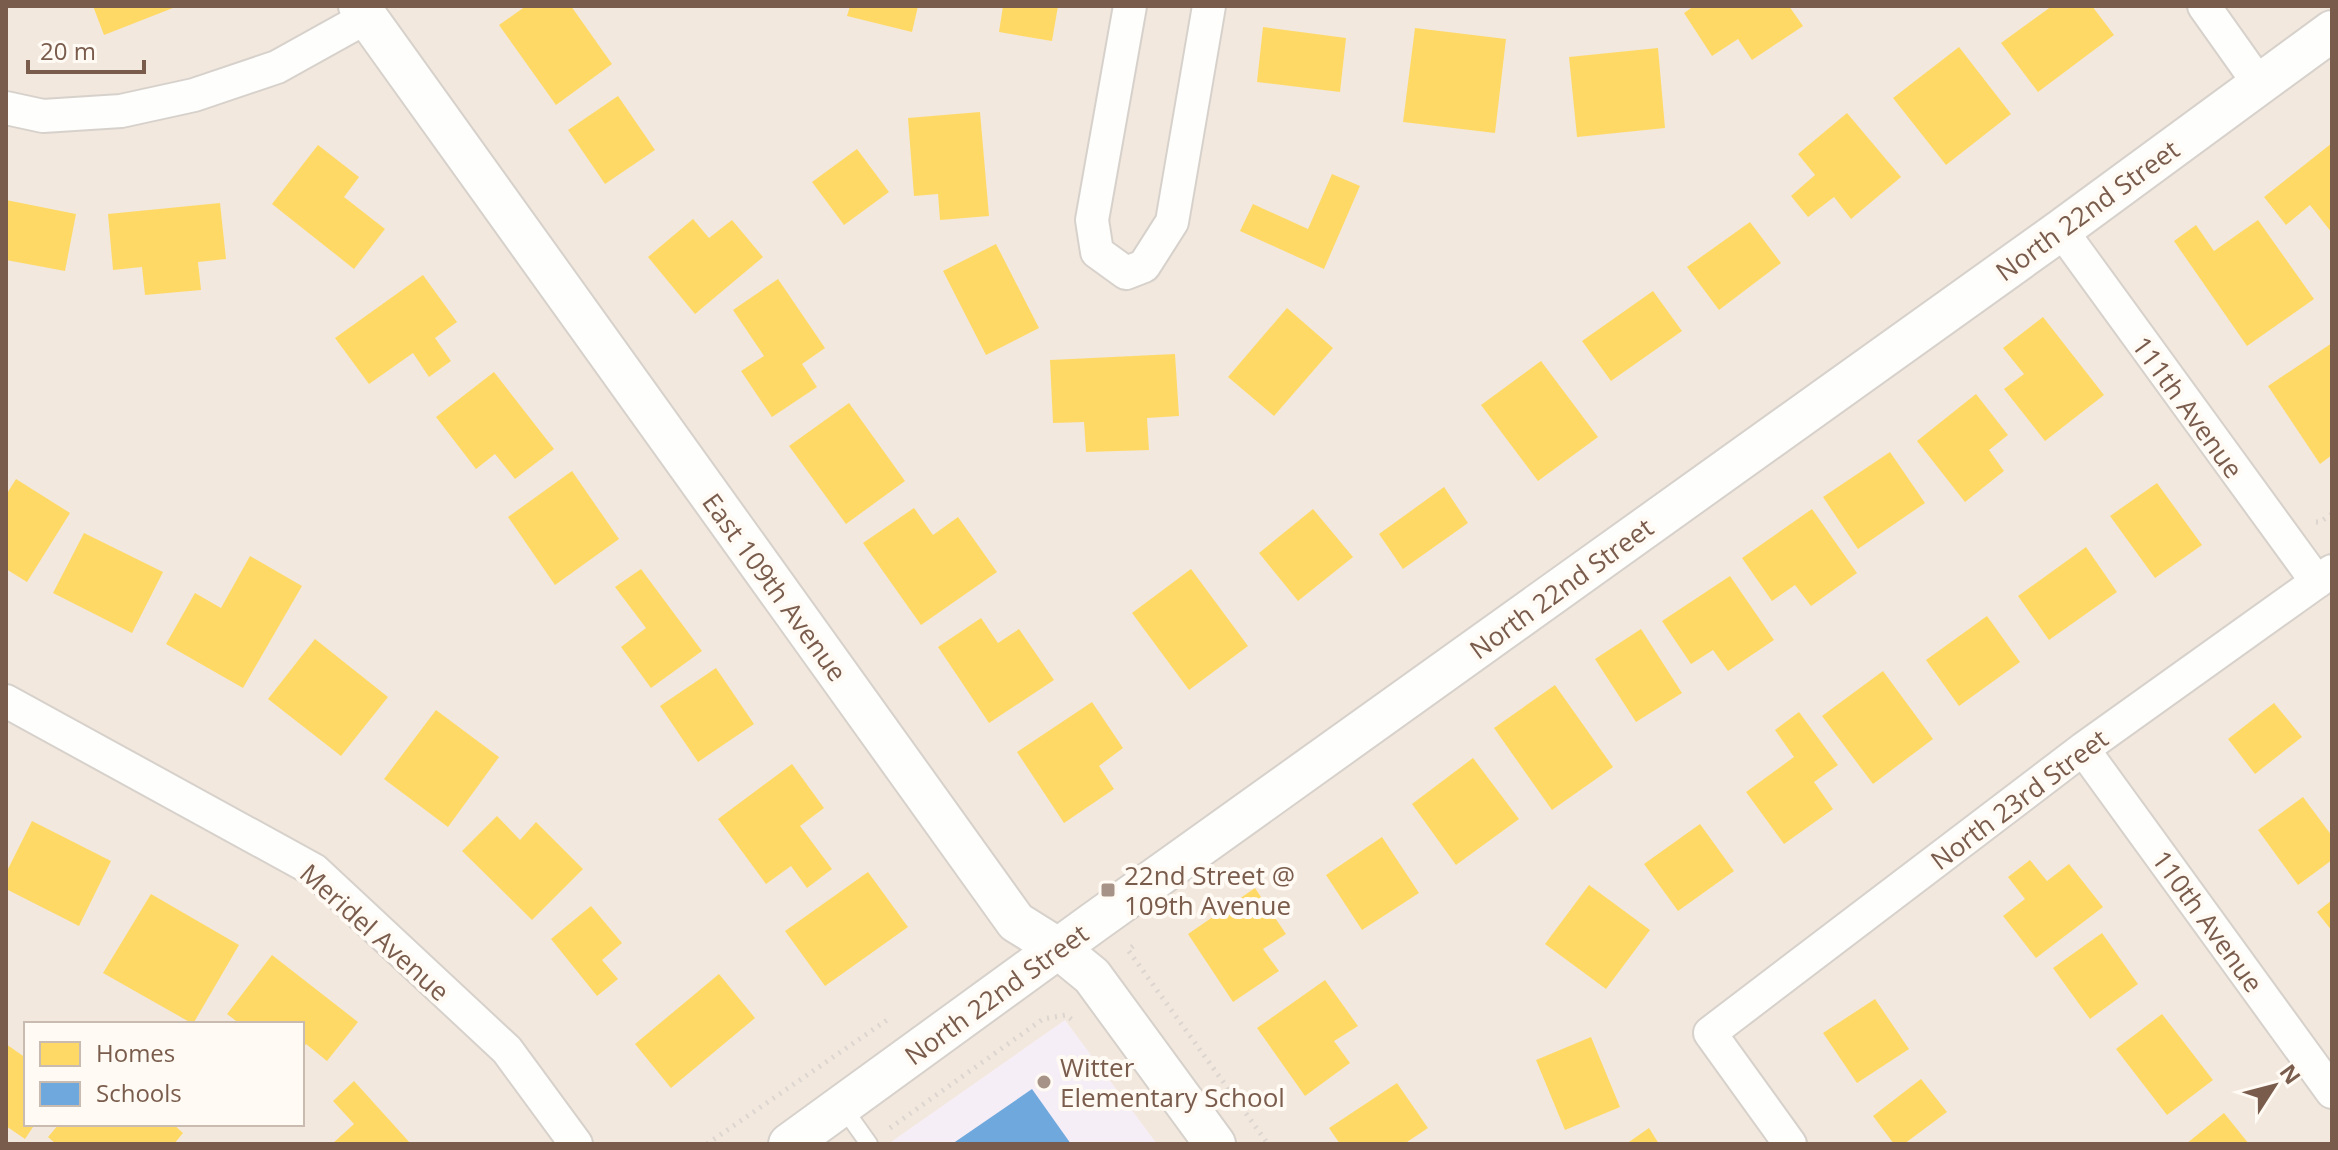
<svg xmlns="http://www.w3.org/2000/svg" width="2338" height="1150" viewBox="0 0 2338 1150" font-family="'Open Sans',sans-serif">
<rect width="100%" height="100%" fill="#f9f5f0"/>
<path fill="#f2e8de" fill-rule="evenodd" d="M6 6H2332V1144H6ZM26 1024H302V1124H26Z"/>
<path fill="#f6eef6" d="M1065 1020 1157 1144H888Z"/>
<path fill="#ffd966" d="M93 6H178L104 35Z
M526 6H571L612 64 556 105 499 25Z
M850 6H918L912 32 847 16Z
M1003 6H1058L1052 41 999 32Z
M1694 6H1789L1803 26 1752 60 1738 39 1712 56 1684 13Z
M2052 6H2092L2114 35 2038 92 2001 43Z
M1263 27 1346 38 1340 92 1257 82Z
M1415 28 1506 39 1495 133 1403 122Z
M1959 47 2011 114 1946 165 1893 98Z
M1658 48 1665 128 1577 137 1569 57Z
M618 96 655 150 605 184 568 130Z
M980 112 989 216 940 220 938 194 914 196 908 118Z
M1847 113 1901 177 1851 219 1834 197 1808 217 1791 196 1815 175 1798 154Z
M2332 143V233L2310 205 2286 225 2264 197Z
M318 145 359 177 344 197 385 229 354 269 272 204Z
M857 149 889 192 844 225 812 182Z
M1332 174 1360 186 1324 269 1240 231 1253 204 1308 229Z
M6 200 76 214 65 271 6 260Z
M220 203 226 259 198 262 201 290 145 295 142 267 113 270 108 214Z
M693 219 709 238 732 220 763 257 695 314 648 257Z
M2258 220 2314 299 2247 346 2174 241 2196 225 2214 251Z
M1750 222 1781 263 1719 310 1687 267Z
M996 244 1039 328 986 355 943 271Z
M423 275 457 322 435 338 451 361 429 377 413 353 369 384 335 338Z
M778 279 825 348 802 364 817 387 772 417 741 371 764 356 733 310Z
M1653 291 1682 331 1611 381 1582 341Z
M1287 308 1333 348 1274 416 1228 377Z
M2043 317 2104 395 2045 441 2004 389 2024 374 2003 348Z
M2332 343V455L2320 464 2268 386Z
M1175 354 1179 416 1147 418 1149 450 1086 452 1084 422 1053 423 1050 360Z
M1541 361 1598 437 1538 481 1481 405Z
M494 372 554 449 515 479 495 454 476 469 436 417Z
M1976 394 2008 435 1989 450 2004 471 1965 502 1917 441Z
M849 403 905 481 846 524 789 446Z
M1890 452 1925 503 1858 549 1823 497Z
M572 471 619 539 555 585 508 517Z
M16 479 70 513 27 582 6 569V495Z
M2157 483 2202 545 2155 578 2110 516Z
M1444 487 1468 523 1403 569 1379 534Z
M914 508 933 535 958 517 997 572 921 625 863 543Z
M1313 509 1353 557 1298 601 1259 553Z
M1812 509 1857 573 1811 606 1795 585 1772 601 1742 558Z
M84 533 163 572 132 633 53 593Z
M2086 547 2117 592 2049 640 2018 596Z
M250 556 302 586 243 688 166 644 195 593 221 608Z
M641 569 702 651 651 688 621 647 646 628 615 587Z
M1191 569 1248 646 1189 690 1132 613Z
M1730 576 1774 640 1728 671 1713 650 1691 664 1662 621Z
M1987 616 2020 662 1959 706 1926 660Z
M981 618 998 643 1019 629 1054 680 989 723 938 647Z
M1641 629 1682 693 1636 722 1595 659Z
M315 639 388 697 341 756 268 699Z
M716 668 754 724 698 762 660 706Z
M1883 671 1933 739 1873 784 1822 716Z
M1555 685 1613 767 1552 810 1494 728Z
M1092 702 1123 748 1099 766 1114 789 1064 823 1017 752Z
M2274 703 2302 737 2255 774 2228 739Z
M436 710 499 757 448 827 384 779Z
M1799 712 1838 765 1814 782 1833 809 1784 844 1746 792 1794 757 1775 730Z
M1473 758 1519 819 1456 865 1412 804Z
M792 764 824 808 800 826 832 869 807 888 791 866 766 884 718 819Z
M2303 797 2332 836V860L2298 885 2258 830Z
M497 816 520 840 536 822 583 869 532 920 462 851Z
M32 821 111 861 79 926 6 889V873Z
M1700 824 1734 871 1678 911 1644 864Z
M1382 837 1419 893 1362 930 1326 875Z
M2030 860 2047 881 2069 864 2103 907 2036 958 2003 916 2025 899 2008 877Z
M868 872 908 927 825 986 785 931Z
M1589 885 1650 930 1606 989 1545 944Z
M1255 888 1286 934 1263 949 1279 971 1233 1002 1188 934Z
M151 894 239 945 193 1024 103 973Z
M2332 900V931L2317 912Z
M591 906 622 943 602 960 618 979 597 996 551 939Z
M2102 933 2138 984 2090 1019 2053 968Z
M272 955 358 1022 327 1061 306 1044 302 1050V1024H240L227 1014Z
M719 974 755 1018 671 1088 635 1044Z
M1325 980 1358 1026 1334 1041 1350 1063 1305 1096 1257 1028Z
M1875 999 1909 1049 1857 1083 1823 1033Z
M2162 1014 2213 1080 2167 1115 2116 1049Z
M1591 1037 1620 1107 1565 1130 1536 1060Z
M6 1044 26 1058V1124H35L25 1139 6 1126Z
M1921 1079 1947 1112 1904 1144H1894L1873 1116Z
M354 1081 411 1144H332L354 1124 333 1101Z
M1397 1083 1428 1128 1404 1144H1340L1329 1128Z
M2224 1113 2249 1144H2186Z
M59 1124H173L183 1133 174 1144H56L48 1137Z
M1649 1128 1659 1144H1626Z"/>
<path fill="#6fa8dc" d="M1032 1089 1071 1144H952Z"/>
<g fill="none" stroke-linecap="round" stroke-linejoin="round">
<defs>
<path id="service" d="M842 1106 869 1144"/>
<path id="minor" d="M1130 6 1092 220 1097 252 1126 273 1144 266 1172 222 1209 6
M2204 6 2260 85
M6 108 43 116 121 111 194 95 277 67 367 17
M2061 230 2317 582
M6 701 314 870 507 1050 576 1144
M2083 749 2332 1092
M1790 1144 1710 1033 2083 749 2332 571"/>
<path id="tertiary" d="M359 6 1016 922 1059 949 1092 976 1215 1144
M789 1144 1093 923 2061 230 2332 31"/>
</defs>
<use href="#service" stroke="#d7d1cb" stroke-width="20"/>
<use href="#minor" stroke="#d7d1cb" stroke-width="36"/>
<use href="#tertiary" stroke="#d7d1cb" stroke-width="44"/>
<path stroke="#dcd5d0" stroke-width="5" stroke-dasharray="2 6" stroke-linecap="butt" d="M2316 522H2320L2332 514
M1133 946 1128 950 1268 1144
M890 1128 1043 1019 1066 1015 1075 1022
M707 1144 887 1020"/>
<use href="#service" stroke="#fefefd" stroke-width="16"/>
<use href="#minor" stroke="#fefefd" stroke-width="32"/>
<use href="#tertiary" stroke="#fefefd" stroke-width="40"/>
</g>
<g fill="#a69286" stroke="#fffaf3" stroke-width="3">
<rect x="1100" y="882" width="16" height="16" rx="4"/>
<circle cx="1044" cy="1082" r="8"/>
</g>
<g text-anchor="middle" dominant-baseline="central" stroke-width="8" stroke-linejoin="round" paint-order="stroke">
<g font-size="26" fill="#7a5c4d" stroke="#fffaf3">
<text transform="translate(2087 210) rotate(-36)">North 22nd Street</text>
<text transform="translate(2188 407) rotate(54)">111th Avenue</text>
<text transform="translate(775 587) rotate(54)">East 109th Avenue</text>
<text transform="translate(1561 588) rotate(-36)">North 22nd Street</text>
<text transform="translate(2019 799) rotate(-37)">North 23rd Street</text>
<text transform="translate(2208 921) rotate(54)">110th Avenue</text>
<text transform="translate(375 932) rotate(42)">Meridel Avenue</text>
<text transform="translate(996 994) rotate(-36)">North 22nd Street</text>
</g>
<g font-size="26" fill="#7a5c4d" stroke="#fffaf3" text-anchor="start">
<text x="1124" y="875">22nd Street @<tspan x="1124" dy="30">109th Avenue</tspan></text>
<text x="1060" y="1067">Witter<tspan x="1060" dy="30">Elementary School</tspan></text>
</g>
</g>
<rect width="2338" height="1150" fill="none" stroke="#7a5c4d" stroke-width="16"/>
<rect x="24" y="1022" width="280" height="104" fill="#fffaf3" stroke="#cabbb1" stroke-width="2"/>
<rect x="40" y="1042" width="40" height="24" fill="#ffd966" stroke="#cabbb1" stroke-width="2"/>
<text x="96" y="1062" font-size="24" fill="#7a5c4d">Homes</text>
<rect x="40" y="1082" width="40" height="24" fill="#6fa8dc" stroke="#cabbb1" stroke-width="2"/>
<text x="96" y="1102" font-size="24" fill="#7a5c4d">Schools</text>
<g transform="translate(2274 1086) rotate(54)" stroke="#fffaf3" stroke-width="6" paint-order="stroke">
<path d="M0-6L14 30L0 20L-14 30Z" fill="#7a5c4d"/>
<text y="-12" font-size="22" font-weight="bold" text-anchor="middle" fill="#7a5c4d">N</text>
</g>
<path d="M28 60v12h116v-12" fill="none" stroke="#7a5c4d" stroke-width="4"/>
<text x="40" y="60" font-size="24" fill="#7a5c4d" stroke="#fffaf3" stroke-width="6" paint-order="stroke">20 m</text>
</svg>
